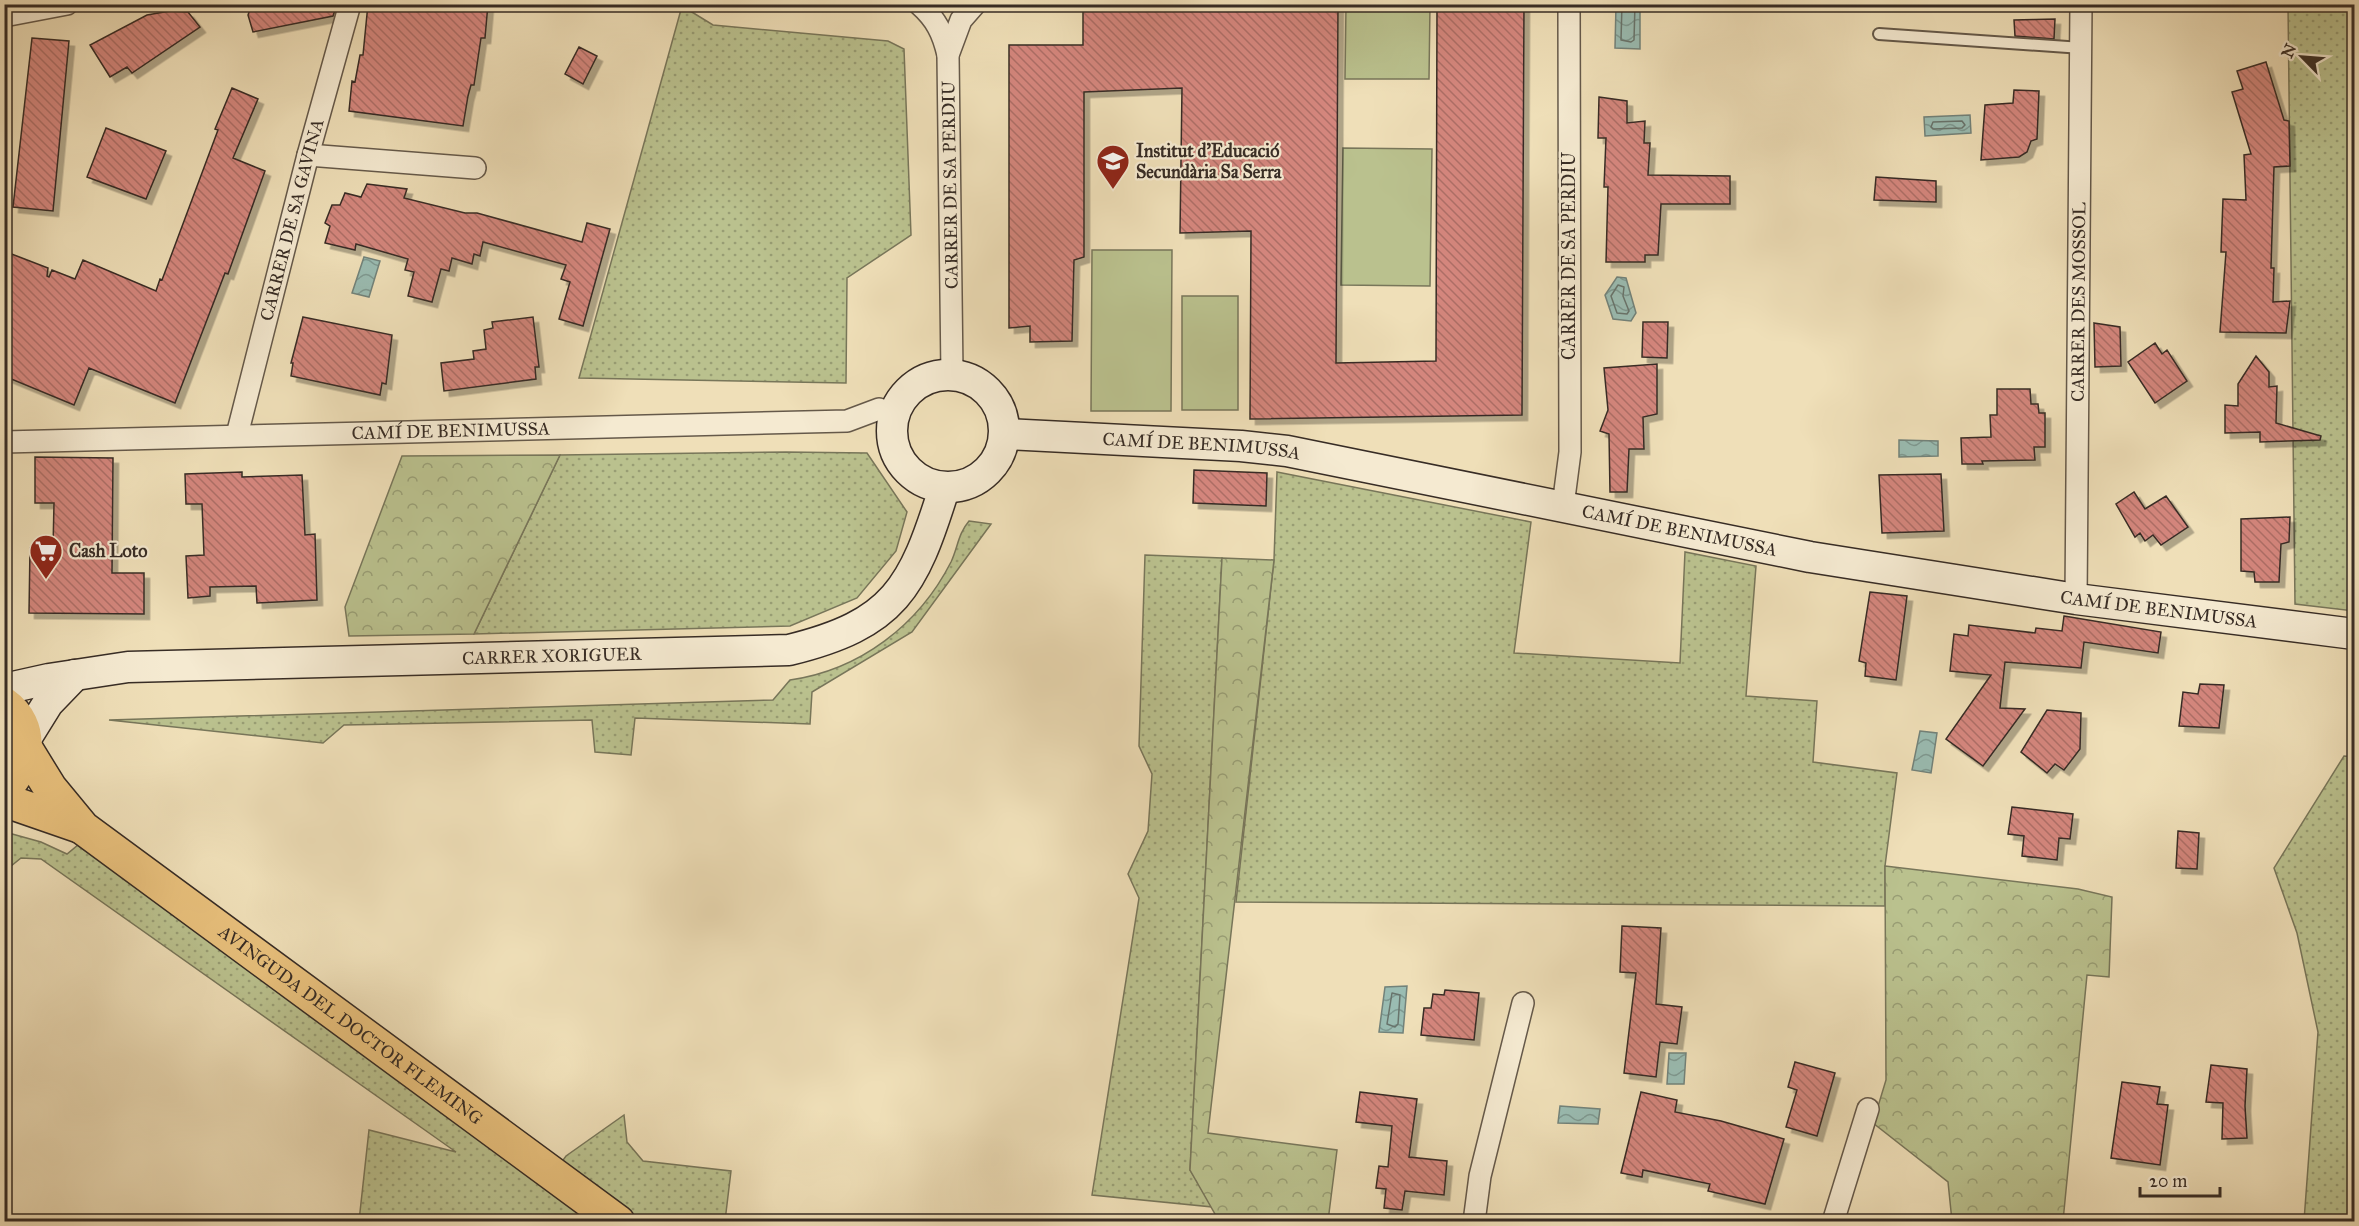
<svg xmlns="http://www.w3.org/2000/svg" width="2359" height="1226" viewBox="0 0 2359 1226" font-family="'IM FELL Great Primer',serif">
<defs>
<pattern id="grass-dots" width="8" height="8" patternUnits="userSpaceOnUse" patternTransform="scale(1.5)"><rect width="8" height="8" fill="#bac18e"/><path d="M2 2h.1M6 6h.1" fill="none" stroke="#989d74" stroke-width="1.8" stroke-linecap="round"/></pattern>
<pattern id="forest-crowns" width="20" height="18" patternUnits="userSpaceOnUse" patternTransform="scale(1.5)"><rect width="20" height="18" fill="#bac18e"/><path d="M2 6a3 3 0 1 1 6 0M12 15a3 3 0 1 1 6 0" fill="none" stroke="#989d74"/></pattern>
<pattern id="water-waves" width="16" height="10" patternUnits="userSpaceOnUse" patternTransform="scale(1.5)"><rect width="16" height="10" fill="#9abcb2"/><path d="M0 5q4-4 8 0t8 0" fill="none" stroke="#7e9991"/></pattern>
<pattern id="building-back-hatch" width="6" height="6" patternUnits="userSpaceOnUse" patternTransform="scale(1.5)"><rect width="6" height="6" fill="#d4867d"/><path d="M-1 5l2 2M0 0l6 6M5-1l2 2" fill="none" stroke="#ad6e66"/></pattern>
<filter id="shadow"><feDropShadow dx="5.5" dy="5.5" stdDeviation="0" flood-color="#0004"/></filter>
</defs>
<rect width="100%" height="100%" fill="#efdfb8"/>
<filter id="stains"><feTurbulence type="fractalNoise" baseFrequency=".00333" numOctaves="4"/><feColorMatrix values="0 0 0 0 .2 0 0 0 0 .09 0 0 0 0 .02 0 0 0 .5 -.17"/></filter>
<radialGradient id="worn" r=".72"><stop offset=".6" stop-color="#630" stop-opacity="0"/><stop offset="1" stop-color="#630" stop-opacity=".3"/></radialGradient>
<path fill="url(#grass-dots)" stroke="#78765a" stroke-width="1.5" d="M2288 5H2354V611L2295 604Z
M682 6 713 25 888 41 904 49 911 235 847 278 846 383 579 378Z
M786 452 867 453 907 512 896 551 857 598 790 626 474 634 560 455Z
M1277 472 1531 522 1514 653 1680 663 1685 552 1756 566 1746 696 1817 701 1813 762 1897 773 1885 866V906L1236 902 1274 560Z
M969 521 991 524 912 632 812 692 810 724 635 718 631 755 595 752 592 720 344 725 323 743 109 720 773 700 790 680C860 670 919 625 951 562 958 547 958 534 969 521Z
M1145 555 1222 558 1190 1170 1213 1207 1092 1195 1139 898 1128 874 1148 831 1152 774 1139 746Z
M2344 756 2354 757V1221H2304L2318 1032 2297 933 2274 868Z
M5 832 41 842 67 854 78 845 593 1221H359L369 1130 456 1152 41 859 21 858 5 871Z
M624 1115 627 1142 643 1161 731 1171 725 1221H643L561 1163 566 1156Z"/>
<path fill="url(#forest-crowns)" stroke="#78765a" stroke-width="1.5" d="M560 455 474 634 349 636 345 607 402 456Z
M1222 558 1274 560 1208 1133 1337 1150 1328 1221H1219L1190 1170Z
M1885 866 2078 889 2112 897 2109 977 2087 975 2063 1221H1952L1948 1182 1873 1123 1886 1080Z"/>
<path fill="#bac18e" stroke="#78765a" stroke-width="1.5" d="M1346 5H1430L1429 79H1345Z
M1343 148 1432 149 1430 286 1341 285Z
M1092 250H1172L1171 411H1091Z
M1182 296H1238V410H1182Z"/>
<path fill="url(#water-waves)" stroke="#72827a" stroke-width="1.5" d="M1616 5H1640V49L1615 48Z
M1970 115 1971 133 1925 136 1924 117Z
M364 257 380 261 369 297 352 293Z
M1617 277 1626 278 1636 313 1631 321 1613 319 1605 295Z
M1899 440 1938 441V456L1899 457Z
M1920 731 1937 733 1931 773 1912 770Z
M1407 986 1403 1033 1379 1032 1385 987Z
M1669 1053H1686L1684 1084H1667Z
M1560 1106 1600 1109 1598 1124 1558 1123Z"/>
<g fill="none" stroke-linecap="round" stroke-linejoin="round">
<path stroke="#68746c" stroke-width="1.5" d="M1622 4 1621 40 1631 42 1634 40 1635 4
M1962 121 1965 125 1962 128 1933 129 1931 127 1933 122Z
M1618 285 1624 287 1623 296 1629 311 1627 314 1617 313 1611 296Z
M1392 993 1400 995 1398 1024 1395 1027 1387 1024Z"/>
</g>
<path fill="url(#building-back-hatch)" stroke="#372c25" stroke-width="1.5" filter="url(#shadow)" d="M252 4H337L333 16 253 32 248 15Z
M368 4H488L485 38H481L474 85H471L468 96 463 126 349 111 352 81 355 82 360 55H363Z
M1338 4 1336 363 1436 361 1437 4H1524L1522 415 1250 419 1251 231 1180 233 1182 88 1084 92V257L1074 260 1072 341 1030 342V326L1009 328V45H1083V5Z
M170 11 188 12 200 27 132 73 127 67 110 77 90 45 147 15Z
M2055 19 2054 39 2015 36 2014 20Z
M32 38 69 41 53 211 13 207Z
M579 47 597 56 583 84 565 74Z
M2266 62 2284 120 2289 121 2290 166 2274 167 2271 268H2274L2273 302 2290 301 2286 333 2220 332 2226 252H2221L2223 199 2246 200 2244 155 2251 154 2232 92 2243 89 2237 71Z
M232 88 258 99 233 158 265 171 228 274 225 273 175 403 89 368 74 405 4 376V264L9 253 48 268 47 276 49 277 52 270 75 279 83 260 156 291 160 279 162 280 218 130 215 129Z
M2014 90 2039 91 2037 139 2031 141 2027 152 2019 157 1981 160 1985 105 2013 103Z
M1599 97 1627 101V123L1645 121 1644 143H1650L1648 175 1730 176V204H1661L1658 255H1645V262H1606L1608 187H1604L1606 138H1598Z
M106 128 166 151 146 199 87 177Z
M1876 177 1936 181V202L1874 200Z
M367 184 407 189 404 198 465 213H477L582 242 587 223 610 229 583 326 559 319 570 282 561 279 566 265 483 242 480 256 474 254 472 264 452 258 449 271 441 269 432 302 408 296 414 272 405 270 408 259 356 244 355 250 325 243 330 226 325 223 332 205H340L345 193 361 197Z
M303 317 392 335 386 384 382 383 380 395 291 376 293 363H291Z
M533 317 539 367H535L536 379 444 391 441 363 474 359 473 351 486 349 484 330 493 328 492 322Z
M1643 322H1668L1667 358 1642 357Z
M2094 323 2120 327 2121 366 2095 367Z
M2155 343 2162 354 2167 350 2187 381 2155 403 2128 362Z
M2256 356 2269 372V387L2277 386 2276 423 2321 436 2320 440 2260 442V432L2225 433V405L2238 406V384Z
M1657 364V414L1643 417 1644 449H1629L1627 492H1610L1609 434 1600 431 1608 410 1604 368Z
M1997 389H2030L2031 404H2038L2039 413H2045V447H2034L2035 460 1982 461 1983 464H1962L1961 438 1991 437 1990 415H1997Z
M35 457 113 458 112 573H144V614L29 613 30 548H53L54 503H35Z
M1194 470 1267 473 1266 506 1193 503Z
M242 472V477L302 475 305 535 315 534 317 600 257 603 256 586 210 587V596L188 598 186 556 204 555 202 504H186L185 474Z
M1941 474 1944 531 1882 533 1879 475Z
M2134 492 2145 509 2166 496 2188 527 2161 545 2153 535 2145 541 2140 533 2135 537 2116 504Z
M2290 517 2289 542 2281 544 2279 582H2255L2254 572 2241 571V519Z
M1870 592 1907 596 1896 680 1865 676 1866 663 1859 661Z
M2064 616 2161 632 2158 653 2084 642 2081 668 2005 662 2000 708 2025 709 1983 766 1946 739 1991 675 1950 671 1954 634 1968 636 1969 625 2035 633 2036 628 2062 631Z
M2200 684 2224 685 2219 728 2179 726 2183 692 2198 694Z
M2047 710 2081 713 2080 749 2064 770 2055 764 2047 773 2021 752Z
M2012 807 2073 814 2070 839 2059 838 2057 860 2022 856 2024 836 2008 834Z
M2178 831 2199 833 2197 869 2176 868Z
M1622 926 1661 928 1656 1004 1682 1007 1677 1044 1660 1042 1656 1077 1624 1073 1636 973 1620 972Z
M1445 990 1479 993 1474 1040 1421 1035 1424 1008H1431L1433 994 1444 995Z
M1795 1062 1835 1073 1817 1136 1786 1127 1797 1090 1788 1087Z
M2211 1065 2247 1069 2245 1106 2247 1138 2222 1139 2223 1103 2206 1102Z
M2122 1082 2160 1087 2157 1104 2168 1105 2160 1165 2111 1158Z
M1360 1092 1417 1099 1409 1157 1447 1161 1444 1195 1405 1191 1402 1210 1384 1208 1386 1189 1376 1188 1379 1166 1388 1167 1392 1126 1356 1122Z
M1641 1092 1677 1100 1675 1112 1721 1121 1784 1139 1765 1204 1708 1191 1710 1184 1643 1170 1642 1177 1621 1173Z"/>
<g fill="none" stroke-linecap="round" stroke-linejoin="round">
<defs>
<path id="lane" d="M1879 34 2082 48"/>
<g id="street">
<path d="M919 4C936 19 943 33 948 55"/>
<path d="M4 16 67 4"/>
<path d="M308 155 475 168"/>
<path d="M952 374 948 55 961 20 975 4"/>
<path id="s1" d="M237 435 308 155 350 4"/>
<path id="s2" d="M4 442 847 421 879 409 893 415"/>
<path d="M1563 506 1570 452 1569 4"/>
<path id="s3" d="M2076 599 2081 4"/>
<path d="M1474 1222 1480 1176 1523 1003"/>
<path d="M1833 1222 1868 1109"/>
</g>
<g id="secondary">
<circle cx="948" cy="431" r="56"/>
<path id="s4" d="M1006 434 1241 446 1287 451 1810 557 2076 599 2354 634"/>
<path id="s5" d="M4 689 49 679 128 667 789 650C895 624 913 588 944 489"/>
<path d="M25 740 48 703 75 675"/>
</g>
<g id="primary">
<path d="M4 704C35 726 29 766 4 789"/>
<path id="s6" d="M26 749 50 788 83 828 618 1222"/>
<path d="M4 800 79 826"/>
</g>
</defs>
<use href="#lane" stroke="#65594a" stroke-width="14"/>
<use href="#street" stroke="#65594a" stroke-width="24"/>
<use href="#secondary" stroke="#372c25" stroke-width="33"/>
<use href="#primary" stroke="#372c25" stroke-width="36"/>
<use href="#lane" stroke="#f5ead1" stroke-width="10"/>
<use href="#street" stroke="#f5ead1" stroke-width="21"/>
<use href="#secondary" stroke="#f5ead1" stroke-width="30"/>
<use href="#primary" stroke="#e8c07c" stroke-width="33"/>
</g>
<defs>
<symbol id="university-pin" viewBox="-11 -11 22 30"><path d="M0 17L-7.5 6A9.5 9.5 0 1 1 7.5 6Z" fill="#8f2418" stroke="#f5ead1"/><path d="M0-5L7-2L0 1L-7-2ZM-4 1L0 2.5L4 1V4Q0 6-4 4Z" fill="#fff"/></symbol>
<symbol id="supermarket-pin" viewBox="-11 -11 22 30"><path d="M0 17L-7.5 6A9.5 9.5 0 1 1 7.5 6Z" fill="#8f2418" stroke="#f5ead1"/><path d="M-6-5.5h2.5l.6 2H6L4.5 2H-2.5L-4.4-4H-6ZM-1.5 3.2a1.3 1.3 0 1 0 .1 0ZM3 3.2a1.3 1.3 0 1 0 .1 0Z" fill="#fff"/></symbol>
</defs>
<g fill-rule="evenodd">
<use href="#university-pin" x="1094" y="142" width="38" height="52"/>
<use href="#supermarket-pin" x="27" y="532" width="38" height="52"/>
</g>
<g text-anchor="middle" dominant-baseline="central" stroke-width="4.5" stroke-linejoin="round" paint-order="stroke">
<g font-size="18" font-weight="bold" fill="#372c25" stroke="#f5ead1" text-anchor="start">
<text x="1136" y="151">Institut d'Educació<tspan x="1136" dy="21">Secundària Sa Serra</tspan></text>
<text x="69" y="551">Cash Loto</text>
</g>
<g font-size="18" fill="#372c25" stroke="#f5ead1">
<text transform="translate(950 185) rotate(-91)">CARRER DE SA PERDIU</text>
<text stroke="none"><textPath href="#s1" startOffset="222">CARRER DE SA GAVINA</textPath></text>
<text transform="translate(1569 256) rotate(-90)">CARRER DE SA PERDIU</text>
<text stroke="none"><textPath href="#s3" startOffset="297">CARRER DES MOSSOL</textPath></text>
<text stroke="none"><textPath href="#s2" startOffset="447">CAMÍ DE BENIMUSSA</textPath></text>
<text stroke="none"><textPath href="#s4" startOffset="196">CAMÍ DE BENIMUSSA</textPath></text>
<text stroke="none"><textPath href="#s4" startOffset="682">CAMÍ DE BENIMUSSA</textPath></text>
<text stroke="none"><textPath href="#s4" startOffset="1168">CAMÍ DE BENIMUSSA</textPath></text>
<text stroke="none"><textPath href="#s5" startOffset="550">CARRER XORIGUER</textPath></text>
<text stroke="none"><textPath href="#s6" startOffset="430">AVINGUDA DEL DOCTOR FLEMING</textPath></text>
</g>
</g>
<rect width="2359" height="1226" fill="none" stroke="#efdfb8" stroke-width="24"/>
<rect x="6" y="6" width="2347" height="1214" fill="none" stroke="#372c25" stroke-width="3"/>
<rect x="12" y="12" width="2335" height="1202" fill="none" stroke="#372c25" stroke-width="1.5"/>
<g transform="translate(2302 57) rotate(295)" stroke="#f5ead1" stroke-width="4.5" paint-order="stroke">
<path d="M0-4.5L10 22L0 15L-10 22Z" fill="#372c25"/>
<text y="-9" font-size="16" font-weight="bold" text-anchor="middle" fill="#372c25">N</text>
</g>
<path d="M2140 1187v9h80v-9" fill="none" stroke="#372c25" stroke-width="3"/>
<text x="2149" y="1187" font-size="18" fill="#372c25" stroke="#f5ead1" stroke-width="4.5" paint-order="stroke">20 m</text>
<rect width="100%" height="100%" filter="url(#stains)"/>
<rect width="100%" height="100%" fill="url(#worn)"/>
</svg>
